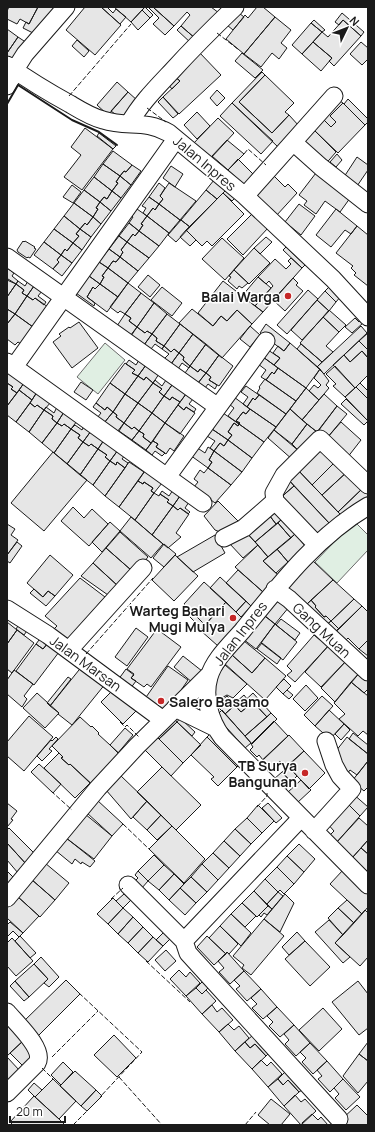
<svg xmlns="http://www.w3.org/2000/svg" width="375" height="1132" viewBox="0 0 375 1132" font-family="Manrope,sans-serif">
<rect width="100%" height="100%" fill="#fff"/>
<path fill="#e0efe3" stroke="#6a6a6a" d="M105 343 125 360 98 394 77 377Z
M354 521 368 535V550L337 583 315 562Z"/>
<path fill="#e6e6e6" stroke="#1a1a1a" d="M9 7H38L29 24 20 19 17 24 7 19V11Z
M38 7H58L35 34 23 28 26 22 29 24Z
M85 7H101L121 25 95 55 66 30Z
M101 7H107L113 13 116 9 126 17 120 24Z
M114 7H143L144 8 131 22Z
M145 7 153 15 150 18 142 10Z
M148 7H153L174 26 165 35 153 24 159 18Z
M155 7H211L219 13 196 39 181 26 190 15 187 12 174 26 154 8Z
M257 7H263L275 17 244 54 226 39 245 15 248 18Z
M142 10 150 18 138 30 131 22Z
M239 13 244 17 233 30 227 25Z
M342 13 364 32 361 36 343 20 339 25 335 22Z
M275 17 291 30 281 43 287 48 279 59 272 53 261 67 244 54Z
M314 20 325 30 322 32 311 23Z
M343 20 361 36 334 66 329 61 332 58 313 42 322 32 328 37Z
M311 23 322 32 302 54 292 45Z
M181 26 196 39 192 44 177 30Z
M7 29 18 37 7 53Z
M18 37 27 43 13 60 7 56V53Z
M77 40 89 51 84 57 72 46Z
M313 42 332 58 321 71 302 54Z
M361 42 368 48V59L362 65 350 54Z
M198 51 221 75 179 114 163 97 180 81 174 76Z
M242 53 263 70 255 78 235 61Z
M262 72 265 75 239 102 272 133 289 115 299 126 278 147 232 103Z
M265 75 294 103 285 112 289 115 272 133 239 102Z
M174 76 180 81 172 89 167 83Z
M117 82 128 92 108 115 97 105Z
M217 90 225 98 217 106 210 98Z
M128 92 138 101 126 114 119 117 111 111Z
M163 97 178 114 173 118 158 102Z
M348 99 368 119V122L365 125 344 104Z
M340 101 343 103 330 116 336 122 331 127 323 119Z
M232 103 273 141 261 154 220 116Z
M343 103 365 125 338 153 313 129 323 119 331 127 336 122 330 116Z
M197 112 210 126 197 139 184 125Z
M218 118 234 133 210 159 192 145Z
M85 128 113 149 82 190 64 177 81 155 71 147Z
M314 130 336 152 323 167 300 145Z
M99 133 116 146 113 149 97 136Z
M227 140 244 154 228 170 212 156Z
M113 151 132 165 126 172 124 171 120 176 103 164Z
M337 154 342 160 336 167 330 162Z
M357 157 368 165V170L355 189 342 180Z
M238 159 254 175 244 185 228 170Z
M103 164 120 176 116 182 118 183 112 191 94 177Z
M132 165 141 171 131 185 120 176 124 171 126 172Z
M171 166 183 174 175 187 163 178Z
M319 169 353 194 340 212 325 201 316 214 304 205 307 201 299 195Z
M273 175 285 187 288 184 297 193 276 216 254 196Z
M120 176 131 185 121 198 112 191 118 183 116 182Z
M94 177 112 191 107 199 104 197 100 202 84 190Z
M214 180 226 190 217 199 206 190Z
M159 183 165 188 160 196 163 199 159 204 149 197Z
M169 183 196 201 180 220 159 204 163 199 160 196Z
M72 185 81 192 73 203 63 197Z
M84 190 100 202 96 208 98 209 93 217 74 203Z
M206 190 217 199 190 227 181 220Z
M226 190 236 197 232 201 223 193Z
M112 191 121 198 111 211 100 202 104 197 107 199Z
M223 193 244 214 212 246 207 241 202 246 186 230Z
M149 197 159 204 155 210 153 208 147 216 143 213 146 208 142 206Z
M100 202 111 211 101 224 93 217 98 209 96 208Z
M74 203 93 217 87 225 85 223 80 229 64 216Z
M159 204 180 220 169 233 147 216 153 208 155 210Z
M299 204 315 216 301 235 285 222Z
M137 209 147 216 141 224 143 225 139 231 129 223 133 217 132 216Z
M336 209 357 226 351 234 345 230 331 247 316 235Z
M253 213 268 228 243 255 227 239Z
M64 216 80 229 76 234 79 236 73 243 54 229Z
M147 216 169 233 159 246 139 231 143 225 141 224Z
M93 217 101 224 91 237 80 229 85 223 87 225Z
M181 220 190 227 176 242 168 235Z
M129 223 139 231 135 236 133 234 127 242 119 236Z
M357 226 368 235V286L354 275 356 273 351 268 353 266 336 253Z
M54 229 73 243 67 251 65 249 61 255 44 242Z
M80 229 91 237 82 250 73 243 79 236 76 234Z
M186 230 196 240 190 246 180 237Z
M139 231 159 246 149 258 127 242 133 234 135 236Z
M119 236 127 242 121 250 123 252 120 257 109 249Z
M266 237 272 242 260 254 254 248Z
M222 238 244 258 225 280 202 259Z
M23 241 24 242 25 241 35 247 34 248 36 249 30 258 28 257 27 258 18 252 17 250Z
M44 242 61 255 57 260 59 262 53 269 34 255Z
M127 242 149 258 138 271 120 257 123 252 121 250Z
M73 243 82 250 72 263 61 255 65 249 67 251Z
M286 247 305 265 302 268 283 250Z
M254 248 270 263 249 284 234 270Z
M109 249 120 257 116 262 113 261 108 268 99 262Z
M61 255 72 263 62 276 53 269 59 262 57 260Z
M120 257 138 271 128 283 108 268 113 261 116 262Z
M291 258 302 268 263 312 255 306 273 286 269 281 266 284 258 277 275 259 286 269 291 264 288 261Z
M99 262 108 268 102 276 104 277 100 284 89 276Z
M7 268 14 273 12 276 18 281 16 284 7 280Z
M108 268 128 283 118 297 100 284 104 277 102 276Z
M234 270 248 283 242 288 239 286 237 289 228 281 231 277 229 276Z
M148 275 160 285 150 297 138 287Z
M89 276 100 284 95 289 93 287 87 297 95 303 94 306 76 293Z
M258 277 271 288 255 306 242 296Z
M293 278 298 283 296 285 303 291 285 311 273 300Z
M8 279 16 284 7 297V280Z
M18 281 25 286 28 281 34 286 27 296 22 293 24 290 16 284Z
M223 281 263 312 252 324 237 310 227 321 221 316 213 326 198 313Z
M128 283 141 293 125 314 120 311 118 313 110 307Z
M16 284 24 290 22 293 27 296 15 314 7 309V297Z
M100 284 118 297 107 312 87 297 93 287 95 289Z
M34 286 42 291 38 296 46 302 44 305 35 298 33 300 27 296Z
M330 286 341 296 336 302 325 291Z
M162 287 182 303 172 316 151 300Z
M308 290 318 299 287 334 277 325Z
M325 291 336 302 329 311 317 300Z
M141 293 154 303 137 327 129 321 131 318 125 314Z
M27 296 33 300 35 298 48 307 33 327 15 314Z
M317 300 329 311 302 340 291 330Z
M154 303 167 314 152 334 147 331 145 333 137 327Z
M7 309 15 314 7 324Z
M192 309 213 326 221 316 227 321 237 310 252 324 222 358 179 323Z
M329 310 346 325 339 332 323 317Z
M15 314 33 327 21 344 18 342 15 345 7 339V324Z
M125 314 131 318 129 321 137 327 131 336 117 326Z
M167 314 180 324 164 346 156 341 157 338 152 334Z
M323 317 339 332 326 346 333 352 322 362 300 343Z
M355 318 359 322 360 321 363 323 352 333 345 327Z
M79 322 98 348 72 368 53 342 61 336 59 334 69 327 70 328Z
M180 324 193 334 179 353 174 349 171 352 164 346Z
M266 324 290 343 284 351 260 333Z
M250 326 260 335 250 347 240 339Z
M361 326 367 333 324 374 317 367Z
M137 327 145 333 147 331 152 334 144 345 130 336Z
M368 333V350L359 341Z
M152 334 157 338 156 341 164 346 162 349 155 344 151 349 144 345Z
M193 334 206 344 190 366 183 360 184 357 179 353Z
M359 341 368 350V358L362 351 350 362 344 355Z
M290 343 320 369 306 388 274 365 280 358 273 353 278 346 284 351Z
M206 344 219 355 206 373 200 369 198 372 190 366Z
M301 344 322 362 317 367 297 349Z
M164 346 171 352 174 349 179 353 171 364 164 359 169 354 162 349Z
M268 350 280 358 274 365 263 357Z
M362 351 368 358V375L355 388 333 365 344 355 350 362Z
M179 353 184 357 183 360 190 366 189 368 182 363 178 369 171 364Z
M219 355 233 366 219 386 209 380 211 377 206 373Z
M263 357 278 368 274 374 272 372 266 380 261 377 266 370 258 364Z
M129 360 136 365 139 360 146 365 138 376 132 373 135 370 126 364Z
M125 363 135 370 132 373 138 376 125 394 110 383Z
M146 365 159 374 153 383 146 377 144 380 138 376Z
M190 366 198 372 200 369 206 373 198 383 185 373Z
M335 366 355 388 345 397 333 386 336 384 326 374Z
M278 368 306 388 296 401 266 380 272 372 274 374Z
M320 369 329 381 326 385 329 388 319 400 309 391 314 385 318 388 321 385 314 378Z
M7 370 24 383 17 393 11 389 13 387 7 383Z
M206 373 211 377 209 380 217 385 215 389 208 384 205 388 198 383Z
M138 376 144 380 146 377 153 383 138 403 125 394Z
M265 379 296 401 286 414 257 393 260 388 259 387Z
M155 380 162 386 166 380 172 385 164 396 159 392 162 389 153 383Z
M81 382 93 390 86 400 74 392Z
M7 383 13 387 11 389 17 393 7 406Z
M24 383 37 392 32 400 19 390Z
M110 383 125 394 113 412 107 407 105 410 96 403Z
M153 383 162 389 159 392 164 396 152 413 138 403Z
M360 383 368 391V399L356 387Z
M172 385 186 394 180 402 172 397 170 400 164 396Z
M246 386 259 395 255 400 253 398 247 407 243 404 248 397 241 392Z
M356 387 368 399V421L345 397Z
M306 388 319 400 302 420 290 409Z
M19 390 32 400 16 422 7 415V406Z
M37 392 51 402 44 410 37 405 35 407 30 403Z
M125 394 138 403 124 423 116 417 117 415 113 412Z
M186 394 193 399 189 404 196 409 194 412 186 407 184 410 178 405Z
M324 394 337 406 317 432 302 420Z
M259 395 286 414 276 427 247 407 253 398 255 400Z
M164 396 170 400 172 397 180 402 165 423 152 413Z
M234 397 250 409 246 414 243 412 236 421 240 423 239 424 228 416 234 408 229 404Z
M346 399 368 421 364 425 341 404Z
M30 403 35 407 37 405 44 410 29 432 16 422Z
M96 403 105 410 107 407 113 412 104 423 97 418 101 413 93 407Z
M138 403 152 413 139 431 134 427 132 429 124 423Z
M178 405 184 410 186 407 195 413 180 434 165 423Z
M337 406 347 414 327 438 319 430Z
M46 407 54 413 57 407 64 412 57 423 52 419 53 416 44 410Z
M250 409 276 427 264 442 239 424 240 423 236 421 243 412 246 414Z
M290 409 307 424 292 444 274 430Z
M44 410 53 416 52 419 57 423 42 443 29 432Z
M64 412 77 421 71 429 64 424 62 426 57 423Z
M113 412 117 415 116 417 124 423 117 432 104 423Z
M152 413 165 423 151 443 143 437 144 434 139 431Z
M223 413 239 424 238 426 234 423 228 432 232 435 228 440 212 429Z
M341 422 361 440 347 458 327 438Z
M57 423 62 426 64 424 71 429 54 453 42 443Z
M124 423 132 429 134 427 139 431 132 440 119 431Z
M165 423 184 436 174 451 170 448 166 454 156 447 158 444 153 441Z
M234 423 238 426 239 424 264 442 252 458 228 440 232 435 228 432Z
M307 424 317 432 300 452 292 444Z
M75 425 82 430 84 426 91 431 83 442 78 438 80 435 71 429Z
M71 429 80 435 78 438 83 442 67 464 54 453Z
M212 429 228 440 224 446 220 443 214 451 210 448 215 441 207 436Z
M274 430 300 452 293 460 268 438Z
M91 431 104 440 98 449 91 444 89 446 83 442Z
M139 431 144 434 143 437 151 443 146 450 132 440Z
M104 440 118 450 110 461 105 457 107 455 98 449Z
M228 440 252 458 242 472 214 451 220 443 224 446Z
M153 441 158 444 156 447 165 453 162 456 155 451 152 455 146 450Z
M83 442 89 446 91 444 98 449 80 475 67 464Z
M321 444 337 460 312 485 297 469Z
M196 447 205 453 208 447 214 451 209 460 212 462 208 468 190 455Z
M98 449 107 455 105 457 110 461 93 485 80 475Z
M118 450 125 455 122 459 128 463 125 468 117 462 116 465 110 461Z
M214 451 242 472 231 485 208 468 212 462 209 460Z
M53 452 87 480 44 531 11 503Z
M337 460 348 471 322 495 312 485Z
M110 461 116 465 117 462 125 468 105 496 93 485Z
M129 462 144 472 119 507 105 496Z
M208 468 231 485 215 503 194 487 198 482 194 479 200 470 204 473Z
M297 469 340 514 330 524 287 478Z
M145 471 162 483 154 493 151 491 153 488 144 482 143 484 138 481Z
M348 471 364 487 338 512 322 495Z
M288 479 294 486 280 498Z
M138 481 143 484 144 482 153 488 151 491 154 493 135 520 119 507Z
M294 486 330 524 314 538 278 500Z
M364 487 368 491V496L342 516 338 512Z
M173 490 180 496 173 506 167 502 169 500 160 494 162 491 169 496Z
M154 493 159 496 160 494 169 500 167 502 173 506 152 535 135 520Z
M180 496 189 502 185 508 190 512 188 514 180 508 178 510 173 506Z
M218 501 240 523 220 532 215 530 204 516Z
M173 506 178 510 180 508 189 514 176 533 181 537 168 548 152 535Z
M271 506 282 519 276 524 266 511Z
M73 507 84 518 92 509 108 524 89 546 61 521Z
M266 511 276 524 255 542 244 530Z
M131 517 163 544 151 558 120 531Z
M282 519 295 534 291 538 278 523Z
M110 522 120 531 102 552 92 542Z
M278 523 291 538 268 557 255 542Z
M7 524 15 529 11 535 18 540 7 555Z
M244 530 258 545 243 558 229 543Z
M120 532 148 557 143 563 140 560 131 570 106 548Z
M295 534 306 547 288 562 277 549Z
M215 535 225 553 193 572 177 557Z
M17 542 22 546 10 563 7 561V555Z
M164 544 176 554 164 567 153 558Z
M258 545 268 557 263 561 279 576 263 592 235 567Z
M106 548 131 570 119 587 93 563Z
M277 549 288 562 276 573 263 561Z
M50 555 73 575 55 596 48 591 43 597 27 583Z
M175 555 198 576 174 601 152 580Z
M313 561 333 580 304 607 284 590Z
M93 563 117 585 108 595 81 576Z
M238 570 263 592 251 606 226 583Z
M220 577 246 601 236 612 210 588Z
M80 578 105 597 67 640 54 629 57 626 45 616Z
M333 580 354 599 331 621 326 616 324 617 315 607 316 606 311 600Z
M204 582 226 602 205 625 184 604Z
M34 589 43 597 48 591 55 596 46 606 30 593Z
M278 599 289 607 275 624 264 615Z
M354 599 362 606 339 629 331 621Z
M311 600 316 606 315 607 324 617 326 616 331 621 324 627 304 607Z
M246 601 251 606 241 617 236 612Z
M226 602 243 619 218 646 200 630Z
M362 606 368 612V640L359 649 348 638 346 640 336 631Z
M190 610 205 625 200 630 193 623 195 622 187 614Z
M262 614 275 624 256 649 243 639Z
M281 619 300 633 295 640 276 625Z
M331 621 339 629 333 634 324 627Z
M7 622 17 630 7 644Z
M20 623 29 628 24 635 16 629Z
M275 624 297 642 283 660 261 643Z
M136 628 148 637 127 666 115 657Z
M157 629 181 647 151 687 147 684 144 687 131 678 134 674 127 669Z
M17 630 34 643 12 673 7 669V644Z
M314 635 320 640 322 637 330 644 295 682 287 675 292 671 287 666Z
M42 636 49 642 43 649 36 644Z
M368 640V656L359 649Z
M244 641 265 658 252 673 232 655Z
M262 643 281 658 277 664 257 649Z
M36 644 43 649 47 644 59 652 34 685 16 671Z
M330 644 347 660 321 687 305 672Z
M232 655 252 673 265 658 286 676 265 700 224 663Z
M183 656 202 671 193 683 174 667Z
M348 659 361 671 335 702 321 688Z
M83 665 106 683 72 725 58 714 59 713 50 706Z
M225 665 247 684 233 698 227 695 216 701 212 692 213 682Z
M168 666 188 680 164 715 144 700Z
M126 669 134 675 131 678 136 681 130 689 118 680Z
M14 670 33 684 24 696 27 699 22 707 7 694V680Z
M361 671 368 678V689L364 693 351 682Z
M68 677 71 679 50 706 47 703Z
M284 679 291 686 283 694 276 687Z
M351 682 368 696V735L363 731 358 736 339 719 345 714 334 703Z
M306 685 318 698 305 711 293 699Z
M115 688 136 711 123 724 101 702Z
M287 690 293 695 289 699 283 694Z
M37 693 59 713 45 728 23 708Z
M253 693 271 713 267 717 253 702 241 712 237 708Z
M244 695 247 699 238 707 235 703Z
M227 696 235 705 225 714 216 705Z
M322 696 333 706 315 726 304 715Z
M253 702 267 717 245 736 225 714 235 705 241 712Z
M222 710 251 743 245 748 216 716Z
M329 710 344 724 330 739 315 726Z
M271 713 277 719 252 744 245 736Z
M29 716 53 737 24 771 7 756V742Z
M80 717 91 727 92 726 99 733 98 734 122 756 94 786 70 764 69 765 61 758 63 757 52 746Z
M173 717 177 722 159 739 155 735Z
M180 718 195 732 192 736 177 722Z
M274 721 288 736 263 760 259 755 257 757 250 750 253 747 251 744Z
M177 722 201 745 183 763 159 739Z
M344 724 350 730 341 740 335 734Z
M125 728 133 735 118 753 110 745Z
M353 733 368 745V754L349 739Z
M210 734 239 765 237 767 207 737Z
M155 735 183 763 171 776 142 747Z
M289 735 304 751 286 767 280 761 267 773 258 764Z
M56 737 58 739 49 749 52 751 42 761 37 756 51 740 52 741Z
M207 737 237 767 218 786 211 779 214 777 191 755Z
M347 737 368 754V761L357 775 350 770 347 774 332 756Z
M304 751 325 773 309 789 288 766Z
M59 753 63 757 61 758 69 765 70 764 90 783 75 798 44 768Z
M368 761V787L364 791 352 781Z
M39 764 61 784 53 793 31 772Z
M288 766 297 776 291 782 282 772Z
M162 767 201 805 176 830 137 792Z
M282 772 292 783 285 790 274 779Z
M120 775 147 801 131 819 106 790Z
M301 780 311 790 297 803 287 793Z
M352 793 368 807 360 816 345 801Z
M97 800 123 824 112 836 86 812Z
M147 801 161 815 147 830 133 817Z
M345 801 360 816 336 843 329 836 334 831 326 822Z
M7 803 17 811 11 819 13 820 7 827Z
M268 803 282 818 276 823 262 808Z
M258 805 274 821 262 833 247 818Z
M85 814 112 836 94 859 66 838Z
M161 815 172 826 157 840 147 830Z
M247 818 262 833 251 844 235 829Z
M359 818 368 826V840L352 858 336 843Z
M172 826 205 859 184 883 149 849Z
M9 828 36 855 27 865 7 843V830Z
M235 829 251 844 240 856 224 841Z
M65 837 95 861 90 867 82 862 81 864 75 859 72 864 55 850Z
M368 840V854L361 848Z
M224 841 240 856 229 868 213 853Z
M7 843 27 865 18 873 7 860Z
M299 844 315 859 304 872 287 856Z
M361 848 368 854V872L352 858Z
M213 853 229 868 218 880 202 864Z
M154 855 164 865 148 881 138 871Z
M287 856 304 872 294 884 277 867Z
M45 863 69 883 55 900 31 879Z
M202 864 218 880 207 892 191 877Z
M164 865 174 874 159 890 148 881Z
M277 867 294 884 284 894 280 890 278 892 265 879Z
M343 870 368 895V907L362 914 330 884Z
M7 871 16 880 7 887Z
M138 871 148 881 141 889 134 882 138 878 135 875Z
M174 874 184 884 169 900 159 890Z
M191 877 207 892 196 903 180 888Z
M31 879 55 900 40 917 16 895Z
M265 879 278 892 267 904 254 891Z
M180 888 196 903 185 915 169 900Z
M254 891 268 906 257 917 242 903Z
M278 892 283 896 272 909 267 904Z
M124 894 131 900 123 908 116 901Z
M285 894 294 903 280 932 264 919Z
M18 897 39 916 23 933 7 918V907Z
M113 898 123 908 108 924 97 914Z
M347 900 362 914 354 923 338 908Z
M242 903 256 916 245 927 231 914Z
M268 906 272 909 267 915 264 913 261 917 259 915Z
M123 908 133 917 118 934 108 924Z
M338 908 354 923 343 935 328 918Z
M365 910 368 913V957L360 966 335 943Z
M231 914 251 933 241 946 220 926Z
M133 917 143 927 128 943 118 934Z
M264 919 284 936 251 975 242 968 244 965 233 956Z
M329 920 343 935 335 943 350 957 343 963 315 932Z
M10 922 23 933 19 937 13 931 7 937V925Z
M220 926 238 944 229 954 227 952 226 954 209 938Z
M143 927 153 937 138 953 128 943Z
M164 932 171 938 163 946 156 940Z
M297 932 305 941 289 955 282 947Z
M20 936 36 953 30 958 15 941Z
M207 936 226 954 214 965 197 947Z
M153 937 163 946 148 962 138 953Z
M12 938 33 961 16 976 7 966V943Z
M305 941 330 967 310 986 285 959Z
M166 950 176 961 165 971 155 960Z
M227 952 244 971 230 984 219 972 224 968 218 961Z
M41 957 59 977 49 987 44 983 48 979 34 964Z
M34 964 48 979 29 997 15 981Z
M179 970 186 977 190 972 200 983 186 996 170 979Z
M244 971 261 989 247 1001 236 989 240 986 234 980Z
M66 980 80 994 36 1038 22 1023Z
M15 981 29 997 24 1001 10 986Z
M358 981 368 994V1028L359 1035 332 1002Z
M202 982 208 988 202 994 196 988Z
M196 988 202 994 206 990 216 1001 202 1014 186 996Z
M261 989 277 1007 263 1019 252 1008 257 1004 251 998Z
M212 1005 217 1012 222 1008 233 1020 219 1032 202 1014Z
M277 1007 294 1025 280 1037 269 1026 273 1022 267 1016Z
M323 1008 342 1029 319 1051 299 1030Z
M7 1021 25 1039 7 1056Z
M228 1024 234 1030 239 1026 249 1038 235 1051 219 1032Z
M294 1025 310 1043 296 1056 285 1044 289 1040 284 1034Z
M114 1035 136 1058 117 1077 94 1055Z
M253 1035 269 1053 266 1056 255 1044 250 1048 245 1042Z
M24 1040 35 1057 24 1067 10 1053Z
M245 1042 250 1048 255 1044 266 1056 252 1069 235 1051Z
M368 1042V1061L359 1054Z
M310 1043 327 1061 313 1074 302 1062 306 1058 300 1052Z
M359 1054 368 1061V1081L358 1093 343 1076Z
M7 1057 20 1071 7 1085Z
M261 1060 267 1066 271 1062 282 1074 268 1087 252 1069Z
M327 1061 343 1079 330 1092 318 1079 322 1076 317 1070Z
M63 1062 73 1072 61 1085 51 1075Z
M75 1071 96 1090 81 1106 60 1086Z
M285 1072 302 1090 299 1092 288 1080 283 1085 278 1079Z
M53 1079 76 1101 59 1119 35 1097Z
M278 1079 283 1085 288 1080 299 1092 284 1106 268 1087Z
M343 1079 360 1097 346 1110 335 1098 339 1094 334 1088Z
M34 1083 42 1090 35 1097 28 1090Z
M96 1090 102 1096 87 1111 81 1106Z
M295 1095 301 1102 305 1099 316 1111 301 1125 284 1106Z
M34 1096 59 1119 65 1125H13L10 1122Z
M271 1099 290 1114 281 1125H270L258 1115Z
M357 1105 368 1116V1125H348L342 1119Z
M312 1114 318 1120 321 1117 328 1125H303L302 1123Z"/>
<g fill="none" stroke-linecap="round" stroke-linejoin="round">
<defs>
<path id="minor" d="M7 65C27 79 48 92 70 104 80 110 91 117 103 120 128 128 144 119 169 133L245 196 333 279 368 317
M7 86 18 65 25 54 66 7
M129 124C140 104 156 88 172 71 192 49 213 28 235 7
M293 142 321 167 368 204
M245 196 334 96
M7 257 218 407
M7 362 203 503
M14 367 176 139
M167 477 266 341
M368 506C316 537 280 584 243 630 231 644 214 659 209 677 203 697 210 721 222 737L368 885
M224 538 244 528 275 501
M317 545 275 501 274 493 284 475 320 439 368 485
M275 589 289 599 368 672
M7 609 48 635 163 720
M69 650 143 568
M175 708 216 728
M314 831 352 789 340 776 334 765 326 741
M128 885 184 941 188 953 339 1119
M7 898 98 788 137 746 210 674
M184 941 301 818
M7 1012C16 1023 45 1049 37 1063L7 1093"/>
</defs>
<use href="#minor" stroke="#1a1a1a" stroke-width="19"/>
<use href="#minor" stroke="#fff" stroke-width="17"/>
<path stroke="#1a1a1a" stroke-width="1" stroke-dasharray="5 2" stroke-linecap="butt" d="M217 33 239 50
M69 96 131 24
M147 108 166 122
M244 154 248 149 266 165
M86 654 153 578
M120 722 125 727 127 725 139 737
M51 791 72 810
M257 807 267 796V793
M123 824 150 850
M111 899 123 888
M146 961 190 1002
M79 993 142 1052 100 1097
M52 1057 98 1011
M42 1068 54 1080
M119 1077 162 1125
M73 1125 87 1111
M245 1125 256 1112"/>
<path stroke="#1a1a1a" stroke-width="2" d="M7 104 18 85 72 120 99 132 117 145"/>
</g>
<g fill="#c62828" stroke="#fff" stroke-width="1.5">
<circle cx="288" cy="296" r="4"/>
<circle cx="233" cy="618" r="4"/>
<circle cx="161" cy="701" r="4"/>
<circle cx="305" cy="773" r="4"/>
</g>
<g text-anchor="middle" dominant-baseline="central" stroke-width="3" stroke-linejoin="round" paint-order="stroke">
<g font-size="14" fill="#1a1a1a" stroke="#fff">
<text transform="translate(205 163) rotate(40)">Jalan Inpres</text>
<text transform="translate(322 630) rotate(43)">Gang Muan</text>
<text transform="translate(240 633) rotate(-52)">Jalan Inpres</text>
<text transform="translate(86 663) rotate(36)">Jalan Marsan</text>
</g>
<g font-size="14" font-weight="bold" fill="#1a1a1a" stroke="#fff" text-anchor="end">
<text x="280" y="296">Balai Warga</text>
<text x="225" y="610">Warteg Bahari<tspan x="225" dy="16">Mugi Mulya</tspan></text>
<text x="169" y="701" text-anchor="start">Salero Basamo</text>
<text x="297" y="765">TB Surya<tspan x="297" dy="16">Bangunan</tspan></text>
</g>
</g>
<rect width="375" height="1132" fill="none" stroke="#1a1a1a" stroke-width="16"/>
<g transform="translate(347 28) rotate(47)" stroke="#ffffff" stroke-width="3" paint-order="stroke">
<path d="M0-3L7 15L0 10L-7 15Z" fill="#1a1a1a"/>
<text y="-6" font-size="11" font-weight="bold" text-anchor="middle" fill="#1a1a1a">N</text>
</g>
<path d="M10 1116v6h55v-6" fill="none" stroke="#1a1a1a" stroke-width="2"/>
<text x="16" y="1116" font-size="12" fill="#1a1a1a" stroke="#ffffff" stroke-width="3" paint-order="stroke">20 m</text>
</svg>
